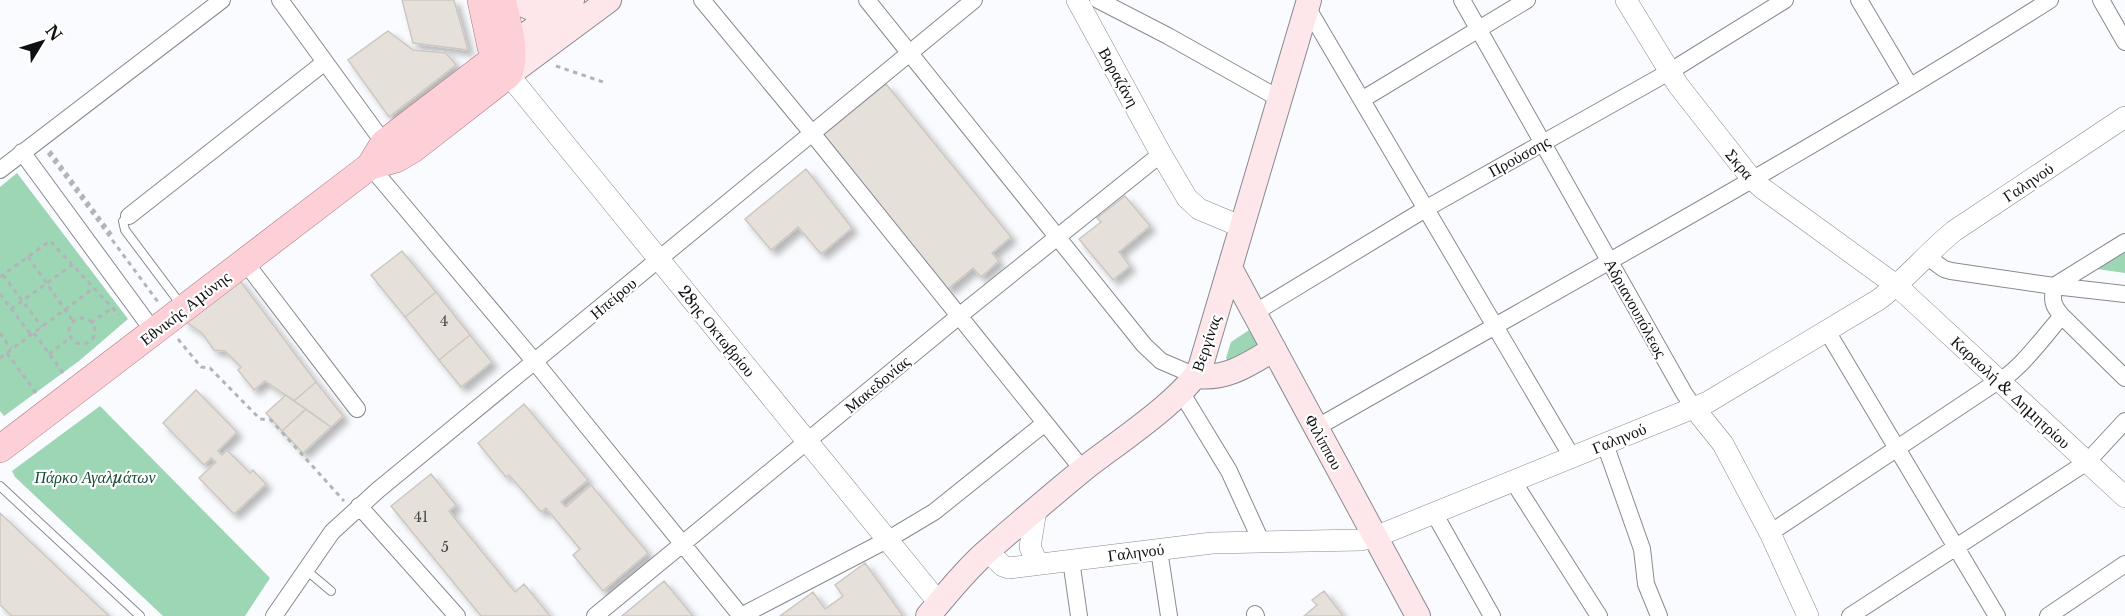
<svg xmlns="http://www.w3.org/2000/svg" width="2125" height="616" viewBox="0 0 2125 616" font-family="'Libre Baskerville',serif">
<defs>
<filter id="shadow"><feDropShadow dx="5.5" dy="5.5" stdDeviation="3" flood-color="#0004"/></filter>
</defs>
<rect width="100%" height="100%" fill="#fafbfe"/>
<path fill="#9cd6b5" d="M17 173 128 319 79 361 4 416 0 411V187Z
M2125 251V273L2097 269Z
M1249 330 1260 349 1231 366 1226 358 1231 342Z
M100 406 270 578 245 616H163L15 477 12 471Z"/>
<path fill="#e6e0da" stroke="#cec7c1" stroke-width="1.5" filter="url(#shadow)" d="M402 0H454L468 50 413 43Z
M388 31 413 50 446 53 456 65 389 117 348 60Z
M886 84 1011 237 992 253 999 261 981 277 973 268 948 289 822 136Z
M806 169 852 228 821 254 798 227 771 250 745 219Z
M1125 196 1150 226 1119 252 1130 266 1113 280 1079 239 1101 222 1097 218Z
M402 251 436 292 405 317 371 275Z
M238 278 316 382 294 401 265 381 254 390 238 370 241 367 225 351 214 350 202 333 183 320Z
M436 292 470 335 439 360 405 317Z
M470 335 492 362 461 387 439 360Z
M316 382 343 416 331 427 294 401Z
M196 390 237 432 218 451 222 455 227 450 250 473 253 470 266 484 234 514 199 478 216 462 211 458 204 465 163 423Z
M286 395 306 409 282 431 266 413Z
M524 404 588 480 561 502 566 507 591 485 648 553 603 591 573 555 580 549 546 508 541 512 509 475 506 477 478 443Z
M306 409 331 427 303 453 282 431Z
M431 474 456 505 449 511 515 592 524 584 550 616H481L391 506Z
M0 513 109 616H12L0 605Z
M865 563 903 616H780L813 592 825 609 843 596 835 585Z
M664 581 693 616H622Z
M1324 591 1343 616H1304L1317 605 1312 600Z"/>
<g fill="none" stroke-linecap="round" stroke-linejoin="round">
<defs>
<path id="service" d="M129 216 123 221 125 230 182 306
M0 486 140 616
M306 570 331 591"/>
<path id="minor" d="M280 0 384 143
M702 0 812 133 1083 470
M867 0 1144 345 1161 361 1196 376
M1098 0 1168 36 1280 99
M1462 0 1684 393 1694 408
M1859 0 1910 86
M2101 0 2125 42
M1307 7 1572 457
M1363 99 1527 0
M22 152 154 332
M370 166 535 362 741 616 887 540 934 512 1045 423
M0 170 222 0
M129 216 325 62
M2125 242 2054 286C2052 300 2052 305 2062 316L2125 378
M1926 256 1944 269 1951 271 2054 286 2125 294
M245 262 357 409
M1254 313 1427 208 1669 72 1785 0
M1827 331 1997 616
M1181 392 1229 471 1261 541
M1316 428C1561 287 1811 152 2050 0
M1605 444 1642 549 1646 584 1659 616
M1513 481 1599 616
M359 506 457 616
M1434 513 1492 616
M1770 533 1992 385C2018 374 2043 337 2062 316
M1159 550 1169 616
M1071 560 1079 616
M1255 614 1256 616
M274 616 332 532 378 490 974 0
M595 616 959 316 1161 154
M1850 616 2087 462 2125 421
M2048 616 2125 564"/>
<path id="tertiary" d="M1077 0 1161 154 1187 198 1199 209 1242 227
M1626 0 1678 85 1751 178 1762 188 1897 286 2125 497
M499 63 939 603
M1694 408 1723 444 1770 533 1808 616
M1036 510 1030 547 1038 564
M987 551 1003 566 1009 568 1212 543 1361 540 1375 537 1708 402 1878 300C1906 280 1927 253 1954 231L2125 117"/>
<path id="secondary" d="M513 0 535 10 556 12
M511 46 572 0
M508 75 609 0
M1230 268 1418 616
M1196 376C1227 380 1249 364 1274 349
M928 616C946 595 963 573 984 554 1017 525 1051 496 1085 468 1114 445 1189 396 1201 365L1309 0"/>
<path id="primary" d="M481 0 491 47 495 57
M370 166 396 159 413 149 508 75C518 54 507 22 502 0
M0 449 370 166 384 143 511 46"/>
</defs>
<use href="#service" stroke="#888a91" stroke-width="10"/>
<use href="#minor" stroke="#888a91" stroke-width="18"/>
<use href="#tertiary" stroke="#888a91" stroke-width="22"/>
<use href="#secondary" stroke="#888a91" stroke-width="26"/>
<use href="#primary" stroke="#a97781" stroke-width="28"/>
<path stroke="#b3b4b7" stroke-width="3" stroke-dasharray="4.5 4.5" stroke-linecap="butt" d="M556 66 606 83
M50 151 112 235
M48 153 158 302
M28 257 73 321
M3 275 42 327
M0 277 50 241 119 315
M0 294 31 335
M11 309 72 265
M69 331a13 13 0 1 1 26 0a13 13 0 1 1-26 0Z
M91 323 112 308
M0 333 11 349
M34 333 63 373
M178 339 201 367 210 368 260 419 271 420 344 501
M7 353 36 393
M49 354 70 338
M0 358 94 288"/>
<use href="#service" stroke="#fff" stroke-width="8"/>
<use href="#minor" stroke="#fff" stroke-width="16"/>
<use href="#tertiary" stroke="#fff" stroke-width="21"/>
<use href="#secondary" stroke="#fee7eb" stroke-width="24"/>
<use href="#primary" stroke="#fdcfd7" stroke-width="27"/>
</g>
<g text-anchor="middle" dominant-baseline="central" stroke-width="4.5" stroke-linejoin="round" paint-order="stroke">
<g font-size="14" fill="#464445">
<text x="444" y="321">4</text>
<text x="421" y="517">41</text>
<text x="445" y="547">5</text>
</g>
<g font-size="16" fill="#101013" stroke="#fff">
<text transform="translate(1119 77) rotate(61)">Βοραζάνη</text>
<text transform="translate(1519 156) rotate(-29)">Προύσσης</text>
<text transform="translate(1740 164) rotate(50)">Σκρα</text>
<text transform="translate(2028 182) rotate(-34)">Γαληνού</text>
<text transform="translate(613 298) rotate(-40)">Ηπείρου</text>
<text transform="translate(185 308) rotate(-38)">Εθνικής Αμύνης</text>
<text transform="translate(1636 308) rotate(61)">Αδριανουπόλεως</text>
<text transform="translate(717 331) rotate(51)">28ης Οκτωβρίου</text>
<text transform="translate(1206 343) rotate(-71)">Βεργίνας</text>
<text transform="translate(877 384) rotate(-40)">Μακεδονίας</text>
<text transform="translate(2011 392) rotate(43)">Καραολή &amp; Δημητρίου</text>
<text transform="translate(1619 438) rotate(-22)">Γαληνού</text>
<text transform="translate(1324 442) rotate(61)">Φιλίππου</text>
<text transform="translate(1136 552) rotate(-7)">Γαληνού</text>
</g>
<g font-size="16" font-style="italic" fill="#154d33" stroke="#fff">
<text x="95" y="477">Πάρκο Αγαλμάτων</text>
</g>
</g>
<g transform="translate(42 42) rotate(52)" stroke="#ffffff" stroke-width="4.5" paint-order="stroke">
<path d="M0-4.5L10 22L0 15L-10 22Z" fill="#101013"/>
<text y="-9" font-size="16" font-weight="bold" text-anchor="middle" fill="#101013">N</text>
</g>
</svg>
